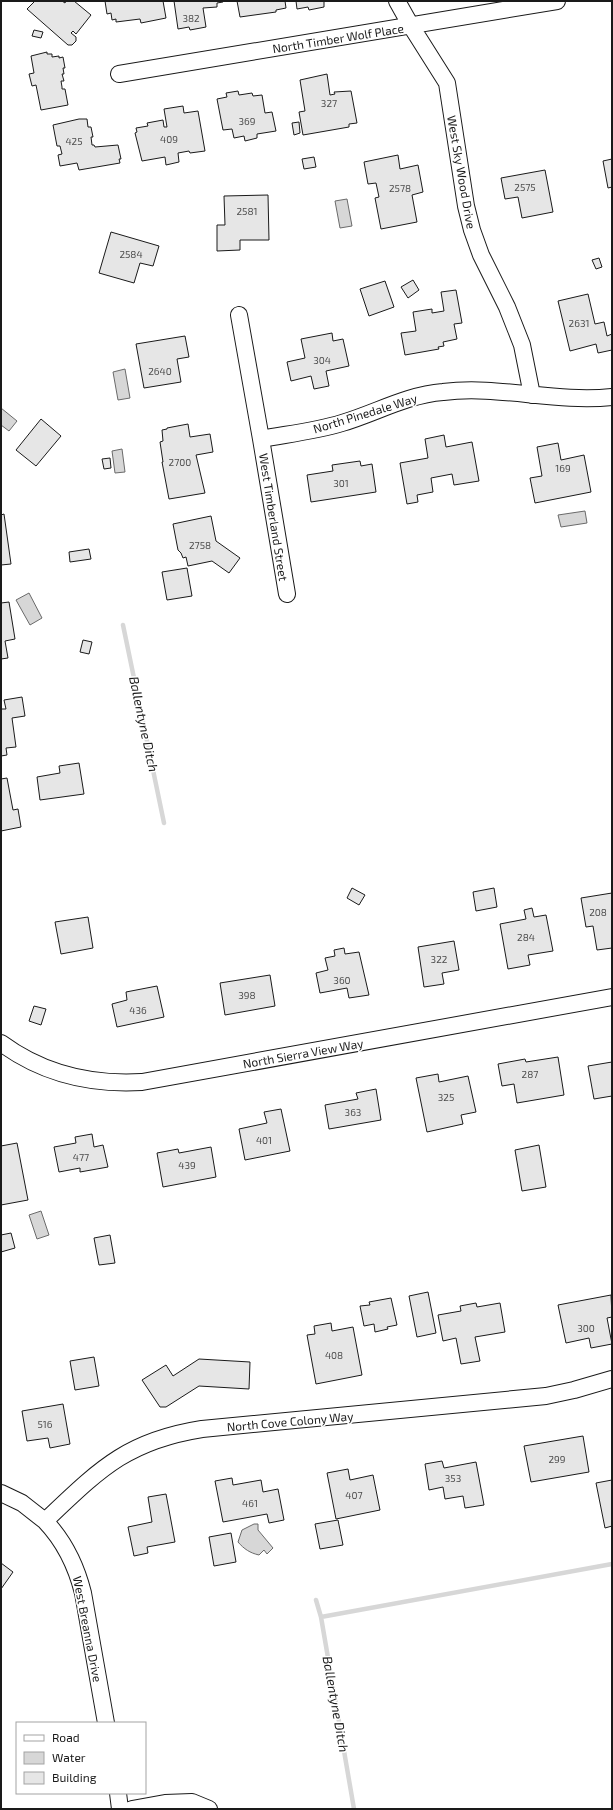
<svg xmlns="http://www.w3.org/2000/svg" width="613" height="1810" viewBox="0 0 613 1810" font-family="'Exo 2',sans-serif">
<rect width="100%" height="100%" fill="#fff"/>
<path fill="#d7d7d7" stroke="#6a6a6a" d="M347 199 352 226 340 228 335 201Z
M125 369 130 398 118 400 113 372Z
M1 408 17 421 9 431 1 425Z
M122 449 125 472 115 473 112 451Z
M585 511 587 523 561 527 558 515Z
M29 593 42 618 30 625 16 600Z
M41 1211 49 1235 37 1239 29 1215Z
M254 1524H258V1530L273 1548 267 1554 264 1550 259 1555C250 1553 244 1549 238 1542L242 1530Z"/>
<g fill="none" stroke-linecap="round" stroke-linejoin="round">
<path stroke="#d7d7d7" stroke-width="4.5" d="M123 625 164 823
M316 1600 321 1617 354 1809
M321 1617 612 1564"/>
</g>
<path fill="#e6e6e6" stroke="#1a1a1a" d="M35 1H62L65 3 66 1H74L91 15 76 34 73 31 71 33 76 37V41L72 45H68L27 9Z
M105 1H163L166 18 141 23 140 19 116 22V19L112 20 111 13 107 14Z
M174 1H223V2L217 3V7L203 8 206 27 190 30 189 27 178 29Z
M237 1H285L286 8 276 10V12L240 17Z
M296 1H324V7L309 10 308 7 297 9Z
M34 30 43 32 41 38 32 36Z
M47 52V54H52V57L59 56V58L63 57 65 68H63L64 74H62L64 81H61L62 87V89H65L68 105 41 110 36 85 32 86 29 74 34 73 31 56Z
M327 74 330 95 335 94 334 92 351 91 357 123 349 124V127L303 135 299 112 305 111 300 80Z
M238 91 239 95 252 93 253 96 262 95 265 113 272 112 276 131 257 134V138L245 141 244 136 234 138 232 129 223 130 217 99 227 97 226 93Z
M183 106 184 113 198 111 205 151 190 153 189 151 178 153 179 162 166 165 165 157 142 161 135 133 137 132 136 128 148 126 147 123 163 120 164 127H167L164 109Z
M79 119H87L88 127H91L93 137H91L92 145H94L95 147 118 145 121 159H119L120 163 79 170 77 163 60 166 58 155 62 154 60 146H57L53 125Z
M299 122 300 133 294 135 292 123Z
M398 155 400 169 418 165 423 192 412 195 417 222 381 229 375 198 379 197 376 183 368 184 364 162Z
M314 157 316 167 304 169 302 159Z
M612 159V187L608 188 603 161Z
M545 170 553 212 522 218 518 197 505 199 501 178Z
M268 195 269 240H240V250L217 251V225H225L224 196Z
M111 232 159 246 153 266 140 263 134 283 99 273Z
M599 258 602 267 596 269 592 260Z
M413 280 419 290 408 298 401 287Z
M385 281 394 307 369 316 360 289Z
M456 290 462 323 454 324 457 339 443 342 444 346 438 347 439 349 405 355 401 333 416 331 413 312 432 309V313L444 311 441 292Z
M588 294 595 324 604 322 607 336 612 334V350L598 353 596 344 570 351 558 301Z
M332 333 333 341 343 339 349 366 326 371 329 386 314 389 311 376 291 381 287 362 305 358 301 339Z
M185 336 189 357 177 359 181 382 144 388 136 344Z
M41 419 61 436 36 466 16 450Z
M188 424 190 437 210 434 213 452 196 455 205 493 169 499 162 462H163L160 442 163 441 162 430 167 429V428Z
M444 435 446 447 472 442 479 481 454 485 452 474 431 478 433 492 417 495 418 502 407 504 400 463 428 458 425 439Z
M558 443 561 460 584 455 591 492 535 503 530 478 542 476 537 447Z
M110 458 111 468 104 469 102 459Z
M360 461 361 466 372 464 376 492 311 502 307 475 333 471 332 465Z
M4 514 11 564 1 565V515Z
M211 516 216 541 240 558 229 573 212 561 188 566 186 557 183 558 181 553 178 550 173 524Z
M89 549 91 559 70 562 69 552Z
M187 568 192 596 167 600 162 572Z
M9 602 15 639 5 641 8 658 1 659V603Z
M83 640 92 642 89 654 80 652Z
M22 697 25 716 12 718 16 747 6 748 7 755 1 756V709H6L4 700Z
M79 763 84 794 40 800 37 777 60 773 59 766Z
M7 778 13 810 18 809 21 827 1 831V779Z
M352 888 365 895 359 905 347 898Z
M494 888 497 907 476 911 473 892Z
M612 893V948L597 950 593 926 586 927 581 898Z
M532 908 534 917 546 915 553 951 528 955 530 965 508 969 500 924 526 919 524 910Z
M88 917 93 948 61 954 55 922Z
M454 941 459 970 442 973 444 984 424 987 418 947Z
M344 948 345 954 359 952 369 995 349 998 347 988 320 993 316 973 328 970 325 958 335 956 334 950Z
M270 975 275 1006 225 1015 220 983Z
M157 986 164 1017 117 1027 112 1004 127 1000 126 992Z
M34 1006 46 1009 41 1025 29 1021Z
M558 1057 564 1095 517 1103 514 1084 502 1086 498 1064 525 1059 526 1062Z
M612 1062V1096L594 1099 588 1066Z
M438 1074 439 1082 468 1076 476 1112 461 1115 463 1124 427 1132 416 1078Z
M376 1089 381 1120 329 1129 325 1105 358 1099 356 1093Z
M281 1109 290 1151 245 1160 239 1129 267 1123 264 1112Z
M92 1134 94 1147 103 1145 108 1167 80 1172V1168L59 1172 54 1147 76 1143 75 1137Z
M17 1143 28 1200 1 1205V1146Z
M539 1145 546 1187 522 1191 515 1150Z
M211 1147 216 1177 163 1187 157 1153 178 1149 179 1153Z
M11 1233 15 1248 1 1252V1235Z
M110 1235 115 1263 99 1265 94 1238Z
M428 1292 436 1333 417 1337 409 1296Z
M611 1295 612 1317 607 1318 612 1344 591 1348 589 1338 566 1343 558 1305Z
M391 1298 397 1325 387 1327 388 1329 375 1332 374 1324 364 1326 360 1306 370 1305 369 1302Z
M476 1303 477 1307 500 1303 505 1332 475 1337 480 1361 461 1364 456 1338 443 1341 438 1315 461 1311 460 1306Z
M331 1323 332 1331 353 1327 362 1375 316 1384 307 1335 315 1334 314 1326Z
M94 1357 99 1386 75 1390 70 1361Z
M199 1359 250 1362 249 1389 199 1386 166 1407H160L142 1380 166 1365 173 1376Z
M63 1404 70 1444 50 1448 48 1438 27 1441 22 1411Z
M583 1436 589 1472 531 1482 524 1446Z
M442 1461 444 1468 476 1462 484 1505 465 1508 463 1496 445 1499 443 1487 429 1490 425 1464Z
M348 1469 350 1480 373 1475 380 1510 336 1519 327 1473Z
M232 1478 233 1485 261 1480 263 1492 278 1489 284 1520 269 1523 267 1514 223 1522 215 1481Z
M612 1480V1526L605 1528 596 1483Z
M166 1494 175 1542 147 1547 148 1553 134 1556 128 1527 152 1522 148 1497Z
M338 1520 343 1545 320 1549 315 1524Z
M231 1533 236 1562 214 1566 209 1537Z
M1 1563 13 1572 1 1589Z"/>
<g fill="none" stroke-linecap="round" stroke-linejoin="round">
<defs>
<path id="minor" d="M397 1 411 26 447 83 466 206 472 230 481 255 507 307 522 345 532 395
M119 74 557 1
M239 315 261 439 287 594
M261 439C288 434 316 431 342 423 376 413 406 395 443 392 499 385 555 403 612 397
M1 1043C43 1074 91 1085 142 1082L612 997
M1 1493 22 1503 45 1521C99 1470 126 1441 202 1429L546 1396 574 1390 612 1379
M45 1521C65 1542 76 1565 83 1593L106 1723
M118 1793 120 1809
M132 1809 165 1803 192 1802 209 1809"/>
</defs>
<use href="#minor" stroke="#1a1a1a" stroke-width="18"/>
<use href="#minor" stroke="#fff" stroke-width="16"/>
</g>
<g text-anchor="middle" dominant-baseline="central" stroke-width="3" stroke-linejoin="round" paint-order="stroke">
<g font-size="10" fill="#4d4d4d">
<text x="191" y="18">382</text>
<text x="329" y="103">327</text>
<text x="247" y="121">369</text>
<text x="169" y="139">409</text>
<text x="74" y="141">425</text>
<text x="525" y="187">2575</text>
<text x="400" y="188">2578</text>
<text x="247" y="211">2581</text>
<text x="131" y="254">2584</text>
<text x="579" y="323">2631</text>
<text x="322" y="360">304</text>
<text x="160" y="371">2640</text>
<text x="180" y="462">2700</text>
<text x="563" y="468">169</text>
<text x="341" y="483">301</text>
<text x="200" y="545">2758</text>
<text x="598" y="912">208</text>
<text x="526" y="937">284</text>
<text x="439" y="959">322</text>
<text x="342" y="980">360</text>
<text x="247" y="995">398</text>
<text x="138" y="1010">436</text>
<text x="530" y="1074">287</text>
<text x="446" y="1097">325</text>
<text x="353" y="1112">363</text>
<text x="264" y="1140">401</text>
<text x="81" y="1157">477</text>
<text x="187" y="1165">439</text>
<text x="586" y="1328">300</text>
<text x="334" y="1355">408</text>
<text x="45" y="1424">516</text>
<text x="557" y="1459">299</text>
<text x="453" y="1478">353</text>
<text x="354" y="1495">407</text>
<text x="250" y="1503">461</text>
</g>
<g font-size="12" fill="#1a1a1a" stroke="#fff">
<text transform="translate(338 38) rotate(-9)">North Timber Wolf Place</text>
<text transform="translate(462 172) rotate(80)">West Sky Wood Drive</text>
<text transform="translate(365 413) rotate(-17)">North Pinedale Way</text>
<text transform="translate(274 517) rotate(81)">West Timberland Street</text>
<text transform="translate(303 1053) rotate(-10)">North Sierra View Way</text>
<text transform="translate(290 1421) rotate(-5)">North Cove Colony Way</text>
<text transform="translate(88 1629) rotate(79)">West Breanna Drive</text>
</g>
<g font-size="13" font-style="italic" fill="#1a1a1a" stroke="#fff">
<text transform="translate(144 724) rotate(78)">Ballentyne Ditch</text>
<text transform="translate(336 1704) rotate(80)">Ballentyne Ditch</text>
</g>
</g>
<rect width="613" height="1810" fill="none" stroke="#1a1a1a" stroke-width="4"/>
<rect x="16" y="1722" width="130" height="72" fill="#ffffff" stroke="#a3a3a3"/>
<rect x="24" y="1735" width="20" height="6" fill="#ffffff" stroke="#a3a3a3"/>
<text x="52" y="1742" font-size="12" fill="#1a1a1a">Road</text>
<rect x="24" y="1752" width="20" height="12" fill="#d7d7d7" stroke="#a3a3a3"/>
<text x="52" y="1762" font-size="12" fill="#1a1a1a">Water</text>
<rect x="24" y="1772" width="20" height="12" fill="#e6e6e6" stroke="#a3a3a3"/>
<text x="52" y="1782" font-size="12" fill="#1a1a1a">Building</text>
</svg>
